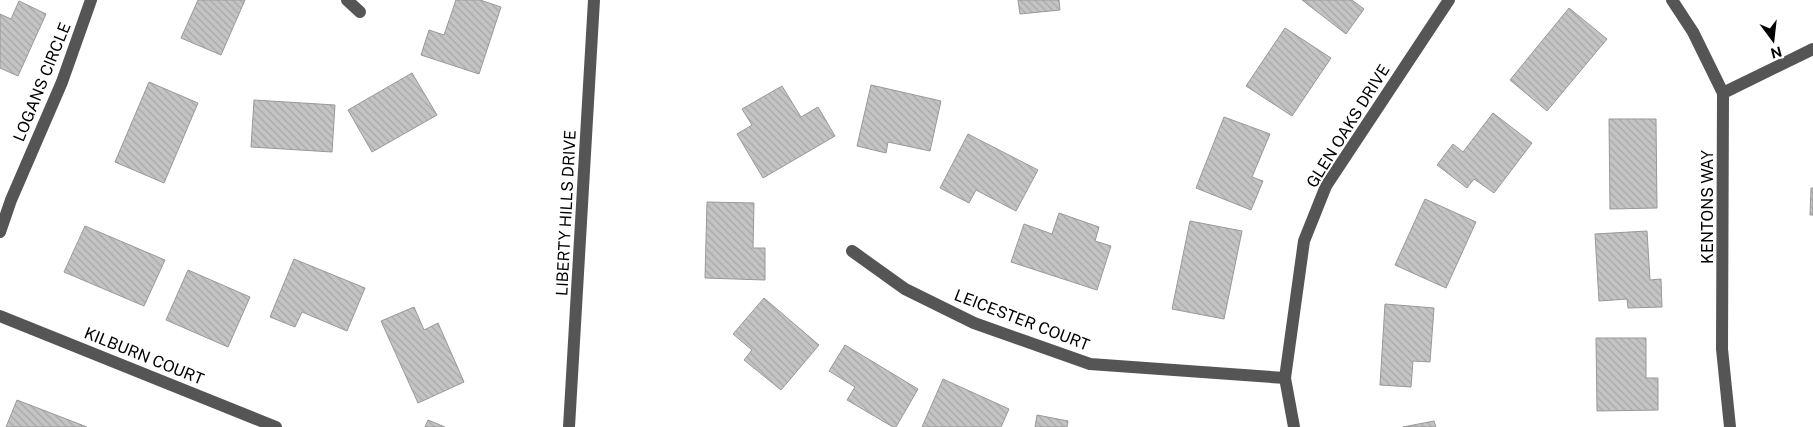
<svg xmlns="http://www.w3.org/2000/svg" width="1813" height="427" viewBox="0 0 1813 427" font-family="'Public Sans',sans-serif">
<defs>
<pattern id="building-back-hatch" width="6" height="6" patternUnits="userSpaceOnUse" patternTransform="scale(1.25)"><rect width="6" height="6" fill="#c4c4c4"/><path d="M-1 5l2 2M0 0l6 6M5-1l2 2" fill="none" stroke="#a7a7a7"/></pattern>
</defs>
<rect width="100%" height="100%" fill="#fff"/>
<path fill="url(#building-back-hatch)" stroke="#999" d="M198 0H245L221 55 181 38Z
M456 0H480L501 7 479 74 421 55 429 30 444 35Z
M1018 0H1059L1060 10 1020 14Z
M1302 0H1352L1364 9 1346 34Z
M19 1 46 14 18 76 0 68V14L11 19Z
M1569 8 1607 39 1547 111 1510 80Z
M1285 28 1331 58 1292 116 1246 86Z
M412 73 437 115 372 152 348 110Z
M149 82 198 103 164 183 115 162Z
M871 85 941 101 930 151 888 142 886 153 857 146Z
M782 86 801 117 818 107 835 136 763 178 737 134 752 125 742 109Z
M254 100 335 105 332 152 251 147Z
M1493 113 1532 143 1494 193 1474 179 1467 188 1437 165 1453 144 1463 152Z
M1224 117 1270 134 1252 177 1263 181 1251 210 1196 188Z
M1609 119H1656L1657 208 1610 209Z
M968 134 1038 170 1016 211 976 190 969 203 940 188Z
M1811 188H1813V215H1810Z
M1425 199 1476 222 1446 288 1395 265Z
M707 202 754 203 753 248H765V280L705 278Z
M1059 213 1099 227 1095 241 1111 246 1097 290 1011 262 1024 224 1052 234Z
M1190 221 1242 231 1224 319 1172 309Z
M85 226 165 260 144 306 64 272Z
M1647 231 1650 280 1661 279 1662 307 1628 308 1627 299 1599 301 1595 234Z
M294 259 365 288 347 331 302 312 295 327 270 317Z
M188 270 250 297 228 347 166 320Z
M764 298 819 345 781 390 744 360 752 350 733 334Z
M1385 304 1434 308 1430 362 1413 361 1411 387 1380 385Z
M414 307 424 330 438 323 464 382 418 403 381 321Z
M1596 338H1646V378H1658V410L1597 411Z
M845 345 918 389 896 427H893L847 400 855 387 829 371Z
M943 379 1009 409 1001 427H922Z
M17 400 87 427H6Z
M1037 415 1068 421 1067 427H1035Z
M428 420 445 427H425Z
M1434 421 1436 427H1403Z"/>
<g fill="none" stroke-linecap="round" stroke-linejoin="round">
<path stroke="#555" stroke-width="12" d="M347 0 360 12
M1672 0 1693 32 1723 93 1722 349 1730 427
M1723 93 1813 49
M0 232 11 200 62 82 91 0
M852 251 905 289 974 323 1090 364 1285 378
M0 316 276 427
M569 427 594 0
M1294 427 1285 378 1304 241 1326 186 1449 0"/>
</g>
<g text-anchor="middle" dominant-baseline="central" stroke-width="4" stroke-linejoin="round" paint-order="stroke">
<g font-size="16" fill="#000" stroke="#fff">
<text transform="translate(42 82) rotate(-68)">LOGANS CIRCLE</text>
<text transform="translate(1348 126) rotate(-58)">GLEN OAKS DRIVE</text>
<text transform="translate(1707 207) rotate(-90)">KENTONS WAY</text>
<text transform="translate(566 213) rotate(-87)">LIBERTY HILLS DRIVE</text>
<text transform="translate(1022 320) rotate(21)">LEICESTER COURT</text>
<text transform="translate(144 356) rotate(22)">KILBURN COURT</text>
</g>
</g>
<g transform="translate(1773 40) rotate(165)" stroke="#ffffff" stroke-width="4" paint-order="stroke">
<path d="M0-4L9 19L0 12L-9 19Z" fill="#000000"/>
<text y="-8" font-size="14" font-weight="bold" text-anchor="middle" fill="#000000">N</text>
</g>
</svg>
